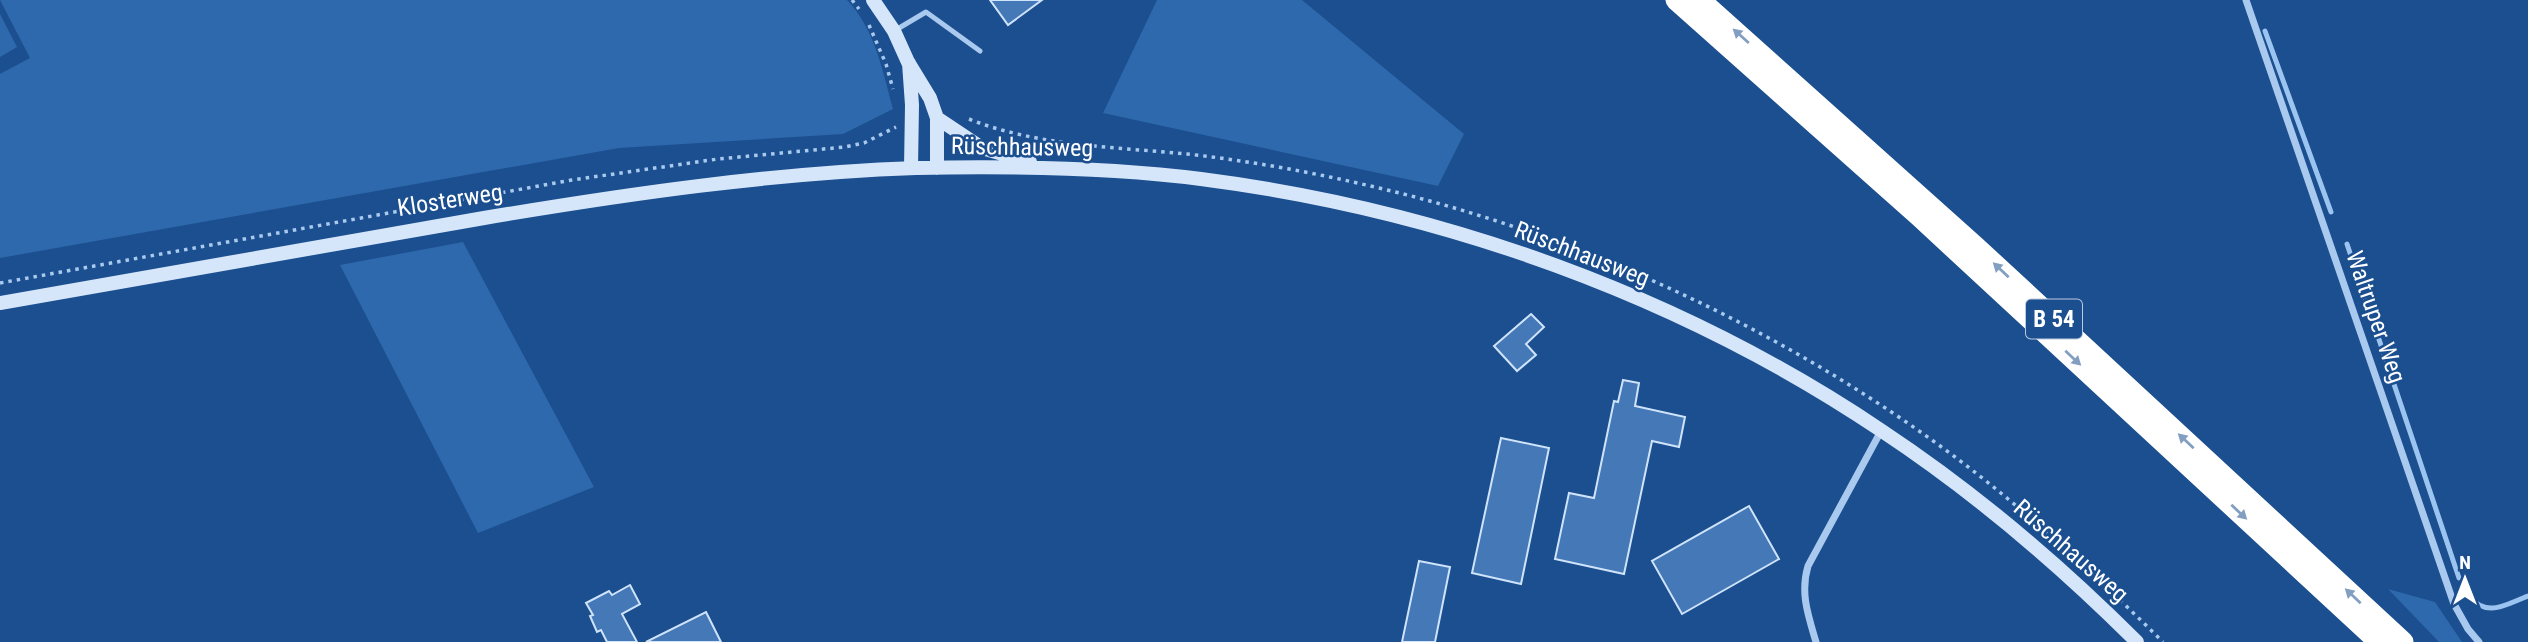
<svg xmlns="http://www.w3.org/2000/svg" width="2528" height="642" viewBox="0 0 2528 642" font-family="'Roboto Condensed',sans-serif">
<rect width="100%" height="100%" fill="#1b4f8f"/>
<path fill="#2e69ad" d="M0 0H847C875 29 883 72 893 109L843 134 619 148 0 258V74L30 58Z
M1157 0H1302L1464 134 1438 186 1103 113Z
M0 14 17 47 0 57Z
M463 242 594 487 478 533 340 265Z
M2388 589 2435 602 2462 642H2439Z"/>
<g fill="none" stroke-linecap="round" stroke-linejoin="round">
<path stroke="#9cc4f0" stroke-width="5" d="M2265 31 2331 212
M2347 244 2459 578
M2468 596C2488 618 2504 605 2528 596"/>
</g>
<path fill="#4478b7" stroke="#cfe3fa" stroke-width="2" d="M990 0H1042L1008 25Z
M1531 314 1544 327 1526 344 1536 355 1517 371 1494 346Z
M1623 380 1639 383 1635 406 1685 417 1679 447 1652 441 1624 574 1555 559 1569 493 1594 498 1614 401 1618 402Z
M1501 438 1549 448 1521 584 1472 573Z
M1749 506 1779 559 1682 614 1652 561Z
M1419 561 1450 567 1435 642H1402Z
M630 585 640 604 622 614 637 642H607L601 630 597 632 590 616 593 615 586 603 609 591 612 595Z
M706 612 721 642H646Z"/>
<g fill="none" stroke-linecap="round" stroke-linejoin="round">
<path stroke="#a9c9ee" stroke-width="3.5" stroke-dasharray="3.5 5" stroke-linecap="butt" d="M852 0 859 9
M869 25 886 64 893 89
M969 119C1036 146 1115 147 1187 154 1251 161 1316 173 1379 188 1577 235 1771 324 1936 443 2018 502 2092 572 2163 642
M0 283 572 180 718 159 845 147 864 143 896 127"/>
<path stroke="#a9c9ee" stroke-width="5" d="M894 31 926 12 980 51"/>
<path stroke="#a9c9ee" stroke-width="7" d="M2246 0 2454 604 2468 629 2479 642
M1816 642C1808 615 1800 593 1808 566L1881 431"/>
<path stroke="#d6e6fa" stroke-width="14" d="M873 0 894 31 908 62 930 98 937 118V168
M909 63 912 105 911 168
M937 118 982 148 1030 162
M0 303C162 275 323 245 484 218 627 194 771 173 916 168 1011 166 1107 167 1201 179 1442 210 1680 295 1882 431 1974 492 2059 564 2137 642"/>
<path stroke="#fff" stroke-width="21" d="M1676 0 1920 217 2379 642
M1700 0 1976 247 2403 642"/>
</g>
<defs><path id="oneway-solid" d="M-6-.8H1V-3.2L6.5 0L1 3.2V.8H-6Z" transform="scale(1.75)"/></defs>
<g fill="#829ec1">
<use href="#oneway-solid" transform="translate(1741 36) rotate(-138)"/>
<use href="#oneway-solid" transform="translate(2001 270) rotate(-137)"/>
<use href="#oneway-solid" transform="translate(2073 358) rotate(43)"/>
<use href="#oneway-solid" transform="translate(2186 441) rotate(-137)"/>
<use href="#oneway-solid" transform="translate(2239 512) rotate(43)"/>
<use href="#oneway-solid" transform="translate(2353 596) rotate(-137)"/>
</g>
<g text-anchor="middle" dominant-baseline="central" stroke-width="5" stroke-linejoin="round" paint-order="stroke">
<rect fill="#1b4f8f" stroke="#bbcadd" stroke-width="2" x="2026" y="299.5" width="56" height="39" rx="5"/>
<g font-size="23" font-weight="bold" fill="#fff">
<text x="2054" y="319">B 54</text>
</g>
<g font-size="24" fill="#fff" stroke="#1b4f8f">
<text transform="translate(1022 147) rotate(1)">Rüschhausweg</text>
<text transform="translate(450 200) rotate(-9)">Klosterweg</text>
<text transform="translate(1582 254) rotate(21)">Rüschhausweg</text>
<text transform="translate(2376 317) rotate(71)">Waltruper Weg</text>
<text transform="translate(2071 551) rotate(41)">Rüschhausweg</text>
</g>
</g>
<g transform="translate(2465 579)" stroke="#1b4f8f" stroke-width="5" paint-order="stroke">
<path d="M0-5L12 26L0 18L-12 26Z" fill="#ffffff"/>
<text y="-10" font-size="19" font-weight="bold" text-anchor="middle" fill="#ffffff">N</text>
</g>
</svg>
